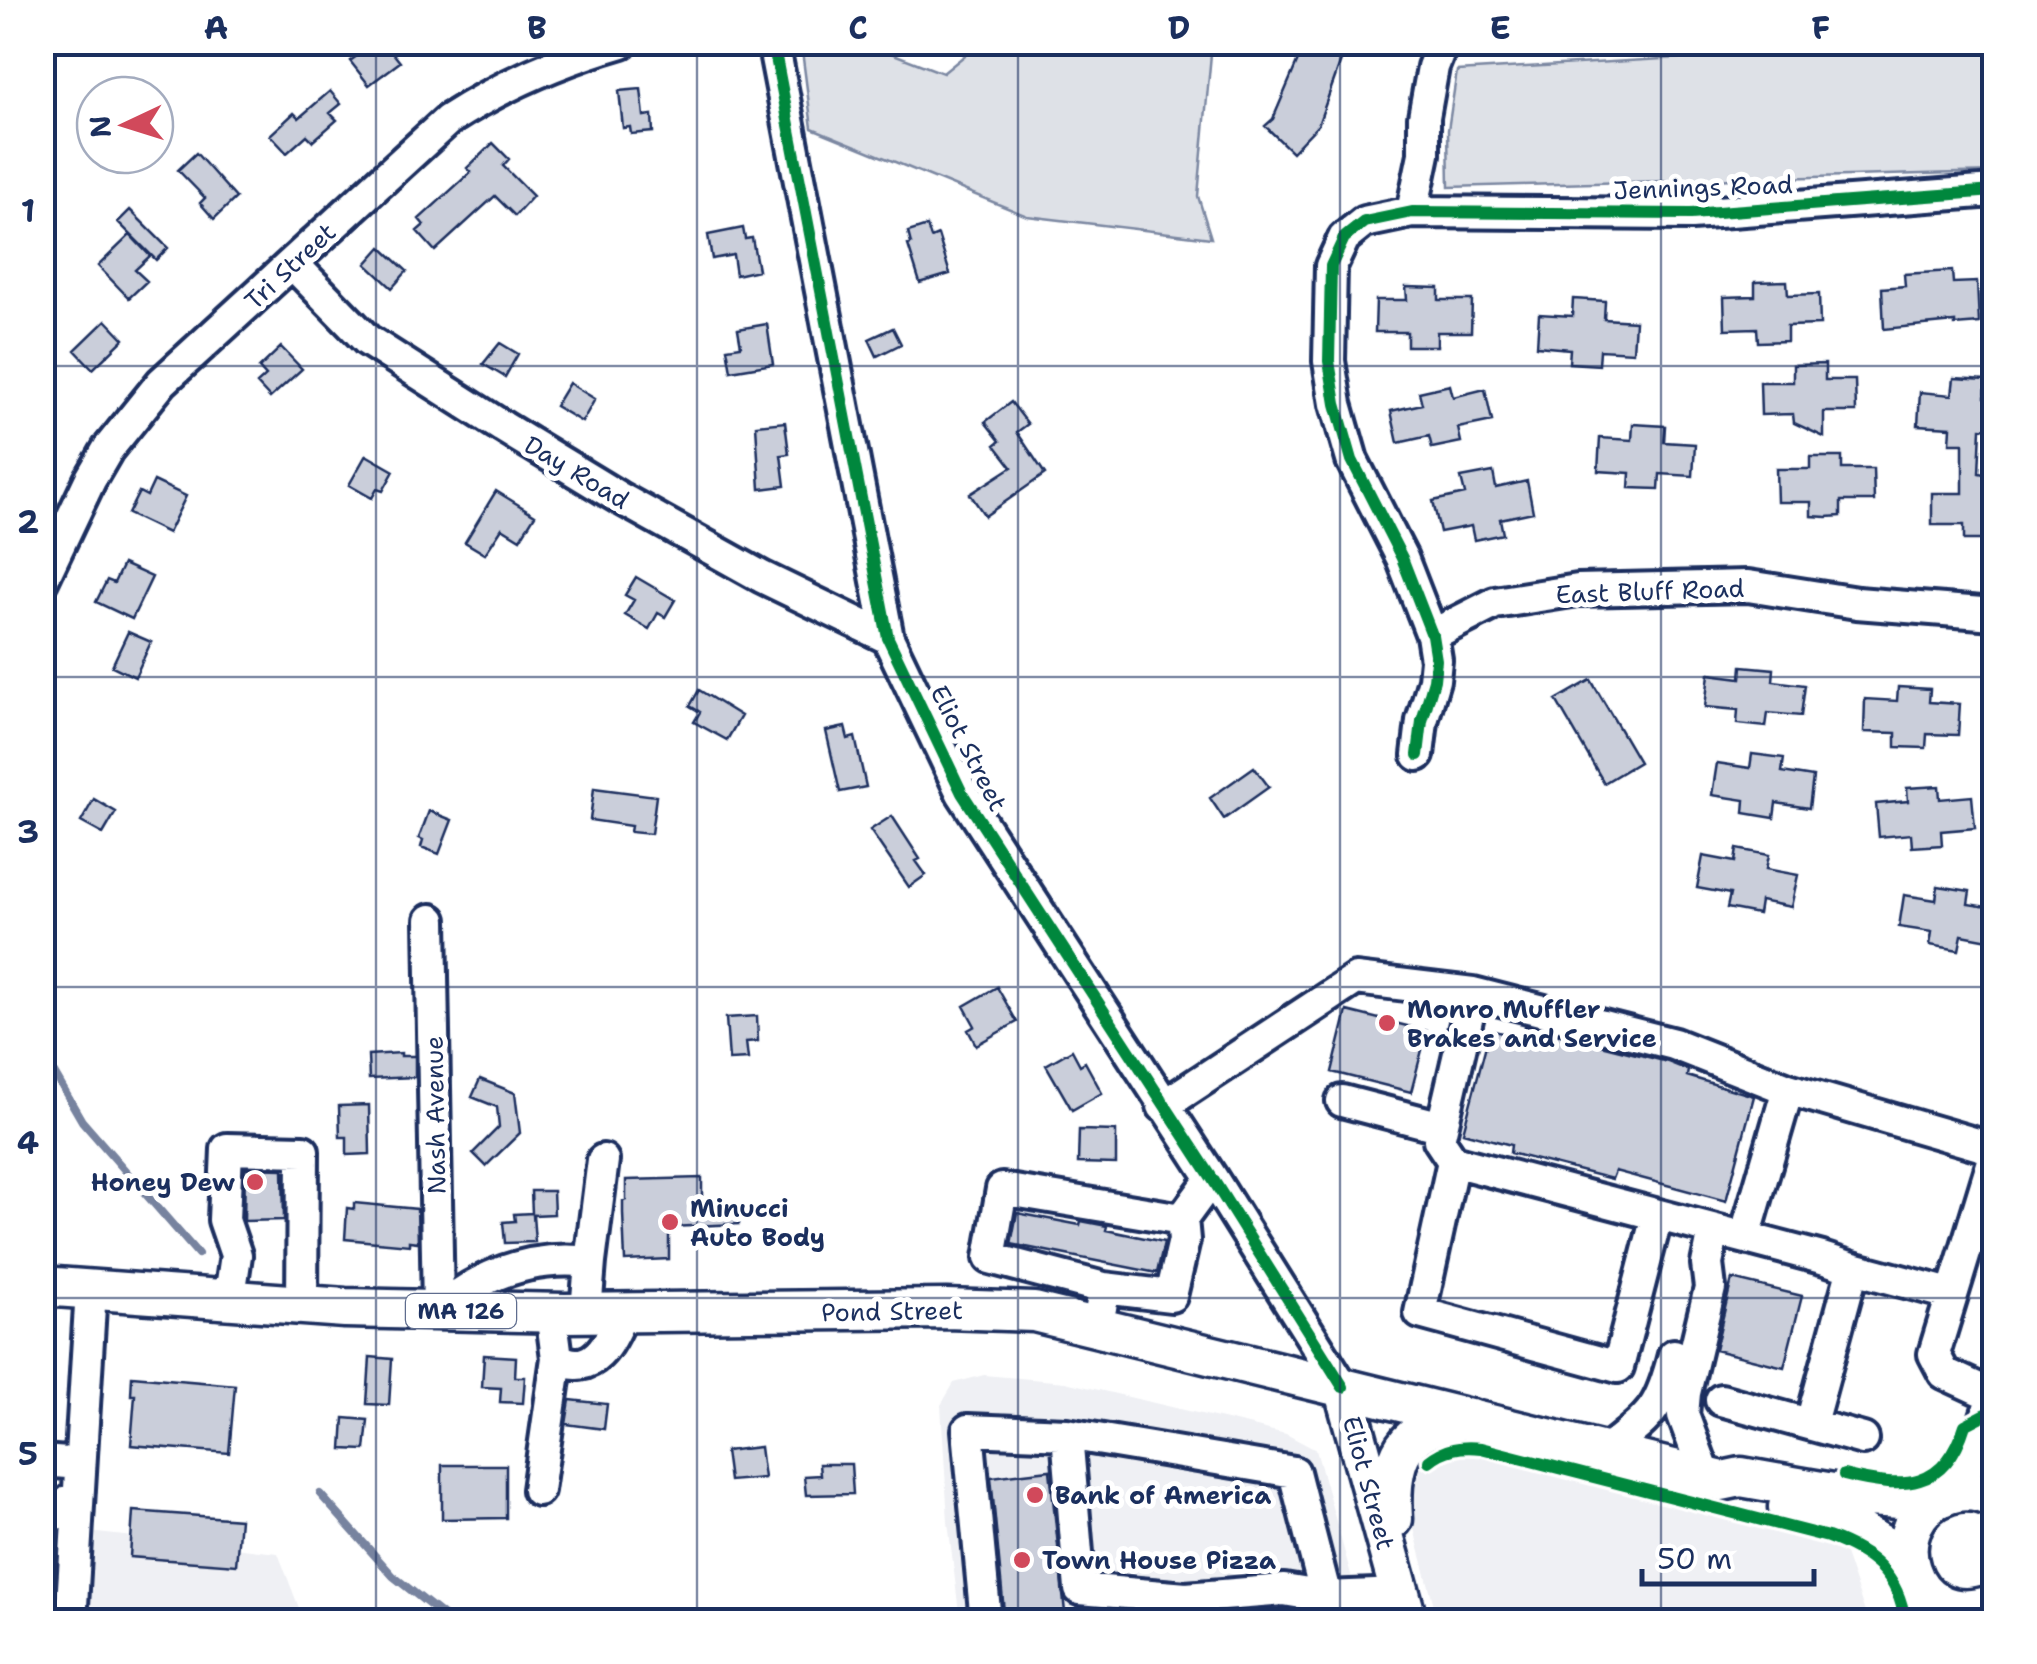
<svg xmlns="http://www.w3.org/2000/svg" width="2037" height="1664" viewBox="0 0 2037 1664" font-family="'Shantell Sans',sans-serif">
<rect width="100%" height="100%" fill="#fff"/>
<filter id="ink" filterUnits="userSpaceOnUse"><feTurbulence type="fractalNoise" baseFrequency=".01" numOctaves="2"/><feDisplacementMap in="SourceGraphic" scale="20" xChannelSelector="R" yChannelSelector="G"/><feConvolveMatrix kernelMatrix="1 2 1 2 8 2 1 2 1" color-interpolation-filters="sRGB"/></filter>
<g filter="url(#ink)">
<path fill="#eff0f4" d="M984 1375 1065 1382 1286 1434 1316 1450 1364 1621H960L948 1522 941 1405 954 1383Z
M1465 1434 1595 1461 1844 1551 1868 1621H1438L1408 1506 1413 1481 1435 1444Z
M43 1527 278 1553 304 1621 43 1622Z"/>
<path fill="#dee1e7" stroke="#7c88a2" stroke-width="2.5" d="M801 43H865L943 73 980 43H1212L1198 196 1211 238 1027 216 812 128Z
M1937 43H1994V172L1449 187 1448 130 1457 71Z"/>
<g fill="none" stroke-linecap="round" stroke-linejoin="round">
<path stroke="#77839f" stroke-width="8" d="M42 1052 82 1121 198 1254
M320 1494 393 1576 451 1622"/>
</g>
<path fill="#caceda" stroke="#1b2f5e" stroke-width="2.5" d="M346 42H384L400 62 369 85 350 61 357 56Z
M1304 46 1342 58 1318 125 1292 152 1265 126 1273 119Z
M641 89 644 116 652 115 653 132 631 134 630 127 623 128 619 91Z
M330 91 341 104 330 113 337 120 313 141 307 135 287 153 270 135 294 113 299 118Z
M493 143 509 159 503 166 533 196 515 216 495 196 435 251 417 231 424 225 419 219 471 172 467 168Z
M196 153 236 198 214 219 200 203 205 198 178 170Z
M130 210 168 248 156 260 118 222Z
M927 226 931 238 938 235 950 274 920 283 908 245 911 244 908 232Z
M743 228 745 239 752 238 758 270 736 275 733 255 712 259 708 235Z
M130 235 150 256 135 270 147 281 129 298 98 266Z
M381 247 407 271 392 288 366 264Z
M1952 271 1953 283 1977 282 1979 323 1955 325V322L1884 329 1882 288 1905 286 1904 274Z
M1787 281 1788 295 1819 294 1820 325 1787 326V341L1758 342 1757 328 1725 329 1724 297 1755 296V282Z
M1406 287 1439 288V300H1472L1471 332H1437V346H1407V332H1375L1376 300H1407Z
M1573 299 1605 301 1604 319 1635 321 1633 352 1600 350 1599 365 1569 363 1570 349 1537 346 1539 314 1572 316Z
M106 320 124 339 93 369 75 350Z
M767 324 773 364 731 371 727 348 741 346 738 329Z
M893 328 901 344 877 356 869 339Z
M500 343 518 354 505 377 483 364Z
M281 347 302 369 270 398 257 384 266 376 259 368Z
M1825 364V380H1855L1856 412H1824V437L1794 423 1793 414 1761 415 1760 382H1793V365Z
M1954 378 1986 380 1985 397H1994V429L1981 428 1979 473 1994 476V540H1964V525H1932V493H1963V443H1950L1951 427 1918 425 1920 392 1952 395Z
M569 383 595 399 582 422 555 406Z
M1450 385 1453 397 1485 389 1492 421 1458 428 1461 442 1432 448 1429 436 1398 443 1391 411 1422 404 1419 392Z
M1011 402 1028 424 1017 432 1045 474 985 516 970 494 1012 467 995 445 1000 441 985 422Z
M785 422 789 454 781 455 785 486 760 489 756 425Z
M1633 424 1665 426 1664 442 1695 444 1693 476 1660 474 1659 489 1629 488 1630 473 1598 471 1600 438 1632 440Z
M366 455 394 471 383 491 377 489 372 498 349 485Z
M1810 457H1842V469H1873L1874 501H1841V516L1827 517 1811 516V502H1777L1776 469H1810Z
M1493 472 1496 488 1527 481 1533 512 1500 519 1503 534 1474 540 1471 526 1440 532 1433 501 1465 494 1461 478Z
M154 481 186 496 168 533 128 514 139 492 147 496Z
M496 491 535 515 520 539 502 528 485 554 465 542Z
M123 564 152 577 132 619 96 602 107 580 114 583Z
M636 577 675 600 665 617 658 613 649 629 625 615 634 600 625 595Z
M128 632 151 642 135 677 112 666Z
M1742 666 1774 669 1773 681 1805 685 1801 716 1768 713 1766 727 1737 724 1738 710 1705 707 1709 674 1741 678Z
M1591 680 1639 762 1604 783 1556 700Z
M1898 687 1930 689 1929 702 1960 704 1958 735 1927 734 1926 748 1896 747V733L1864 732 1865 699 1897 701Z
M699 690 741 716 727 740 694 722 700 712 690 706Z
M845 727 848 739 855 737 866 787 840 792 826 731Z
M1752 754 1784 758 1782 772 1813 777 1809 808 1776 803 1774 818 1744 813 1745 800 1712 795 1717 763 1750 768Z
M1254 767 1269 787 1224 819 1210 798Z
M1939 786 1940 799 1972 796 1975 828 1941 831 1942 845 1912 847 1911 834 1879 837 1876 804 1908 801 1907 788Z
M594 788 656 796 651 834 630 832 631 826 590 820Z
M94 799 116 812 103 834 81 822Z
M429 811 452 820 439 854 421 847 423 840 419 838Z
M892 816 920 859 916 861 926 875 909 887 870 830Z
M1737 849 1769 855 1766 869 1798 875 1791 907 1760 901 1758 914 1727 908 1730 894 1697 888 1703 856 1735 862Z
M1938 886 1970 891 1968 904 1994 908V941L1962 935 1959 950 1930 945 1932 932 1899 927 1904 895 1936 900Z
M997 987 1017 1022 976 1045 968 1030 975 1026 964 1006Z
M1347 1011 1427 1031 1411 1092 1332 1072Z
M757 1016 758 1041 746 1042 748 1059 729 1060 726 1018Z
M1525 1026 1668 1062 1688 1070 1687 1076 1754 1096 1726 1201 1615 1171 1612 1179 1510 1153 1511 1145 1463 1132 1490 1030 1522 1038Z
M1072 1050 1080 1065 1085 1062 1102 1093 1072 1110 1046 1065Z
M401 1053V1056H415V1077L369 1079 368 1055Z
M480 1079 515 1093 520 1133 486 1166 473 1153 499 1127 497 1107 472 1097Z
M369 1105 370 1154 347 1155V1137H340L339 1106Z
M1079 1130 1116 1131V1164L1078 1163Z
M245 1168 283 1169 284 1220 244 1221Z
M702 1178V1202H711L712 1205 738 1203 739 1224 669 1227V1259L625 1261 623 1213V1201L626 1200V1180Z
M531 1191H553L554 1214 533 1215 535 1242 505 1243 503 1222 515 1221 514 1214 532 1213Z
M354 1203 417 1209 418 1242 409 1241V1245L345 1239 347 1208 354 1209Z
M1017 1213 1080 1225 1081 1221 1107 1226 1106 1230 1164 1242 1157 1273 1011 1244Z
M1732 1279 1802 1296 1784 1367 1715 1350Z
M484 1355 516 1357 515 1377H525L523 1403 500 1402 501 1388 482 1387Z
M370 1357 392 1359 389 1405 367 1404Z
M132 1376 235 1385 229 1453 131 1445 135 1395H131Z
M570 1400 607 1404 604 1429 566 1424Z
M344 1418 368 1420 365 1450 342 1449Z
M760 1447 764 1478 729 1481 725 1451Z
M819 1464H851L853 1494 806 1495 804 1476 820 1475Z
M442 1465H506V1518L442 1519Z
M1050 1470 1066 1622H1005L991 1477Z
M133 1511 240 1519 236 1565 130 1557Z"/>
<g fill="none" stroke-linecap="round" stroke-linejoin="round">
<defs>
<path id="minor" d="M773 42 888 638 962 793 1212 1178 1343 1387
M1412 212 1424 154V117L1433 67 1443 42
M294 265 367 340 503 427 618 497 762 577 888 638
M42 581 90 480 108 449 162 382 448 120C502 85 560 60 622 42
M1432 635 1495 603 1578 590 1748 586 1857 603 1994 614
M1418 755 1422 721 1434 680 1436 660 1432 635 1402 558 1352 460 1336 404 1329 361 1331 266 1344 238 1364 222 1412 212 1691 214 1994 191
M431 920 438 1310
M1342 1101 1442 1127
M1163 1106 1356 979 1473 993
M1994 1158 1934 1354 1944 1373 1994 1396
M1453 1161 1439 1140 1473 993 1674 1044 1788 1089
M1657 1216 1618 1367 1420 1313 1453 1161 1822 1258 1853 1268 1811 1423
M1745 1237 1788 1089 1994 1149
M590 1262 603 1160
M1853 1268 1950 1294
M1104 1288 990 1258 1002 1189 1182 1219
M222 1301 232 1282 236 1255 224 1220 227 1149 303 1151 302 1306
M1101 1308 1104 1288 1171 1296 1184 1240 1182 1219 1212 1178
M438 1310C482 1274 533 1255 590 1262L586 1312
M551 1312 557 1358C593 1379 611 1341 622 1313
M1721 1400 1863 1439
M1605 1452C1651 1415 1659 1413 1674 1355
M42 1461 80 1464
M1706 1477 1683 1415 1685 1393 1710 1288 1707 1264 1714 1230
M538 1490 557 1358
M1954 1493 1973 1456 1994 1393
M42 1524 78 1494
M71 1622 91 1289
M986 1622 968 1430 1067 1434 1080 1589 1186 1598 1284 1590 1326 1597 1294 1472 1067 1434
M1332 1622 1326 1597 1400 1594"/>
<path id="major" d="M42 1286 345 1308 565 1313 946 1309 1034 1312 1722 1481 1741 1477 1850 1496 1933 1501
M1343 1387 1408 1622
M1994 1499C1980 1491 1965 1489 1949 1494 1877 1516 1904 1636 1994 1604
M1788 1507C1837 1520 1868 1533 1909 1563
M1393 1519C1389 1458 1401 1423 1471 1419"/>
</defs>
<use href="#minor" stroke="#1b2f5e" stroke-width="38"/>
<use href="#major" stroke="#1b2f5e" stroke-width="45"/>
<use href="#minor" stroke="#fff" stroke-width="30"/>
<use href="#major" stroke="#fff" stroke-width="38"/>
<defs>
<path id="cycleway" d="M773 42 888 638 962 793 1212 1178 1343 1387
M1418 755 1422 721 1434 680 1436 660 1432 635 1402 558 1352 460 1336 404 1329 361 1331 266 1344 238 1364 222 1412 212 1691 214 1994 191
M1429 1461C1445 1448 1461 1446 1481 1448L1828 1537C1870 1552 1899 1574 1905 1622
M1844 1475C1903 1490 1945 1491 1965 1425L1988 1413"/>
</defs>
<use href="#cycleway" stroke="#fff" stroke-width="19"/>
<use href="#cycleway" stroke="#00873e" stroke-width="12"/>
</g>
</g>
<path fill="none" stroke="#1b2f5e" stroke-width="2.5" stroke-opacity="0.55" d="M376 42V1622M697 42V1622M1018 42V1622M1340 42V1622M1661 42V1622M42 366H1994M42 677H1994M42 987H1994M42 1298H1994"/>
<g fill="#d1495b" stroke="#fff" stroke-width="4">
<circle cx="1387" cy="1023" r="10"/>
<circle cx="255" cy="1182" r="10"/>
<circle cx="670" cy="1222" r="10"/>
<circle cx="1035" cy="1495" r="10"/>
<circle cx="1022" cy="1560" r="10"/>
</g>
<g text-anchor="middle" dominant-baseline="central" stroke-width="10" stroke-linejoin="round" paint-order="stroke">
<rect fill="#fff" stroke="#5f6d8e" stroke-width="2.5" x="406" y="1294" width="110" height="34" rx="8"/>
<g font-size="22" font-weight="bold" fill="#1b2f5e">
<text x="461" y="1311">MA 126</text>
</g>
<g font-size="25" fill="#1b2f5e" stroke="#fff">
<text transform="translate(1703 187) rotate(-2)">Jennings Road</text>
<text transform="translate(290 266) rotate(-43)">Tri Street</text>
<text transform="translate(577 472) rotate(31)">Day Road</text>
<text transform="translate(1650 591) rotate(-2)">East Bluff Road</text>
<text transform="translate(969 748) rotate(63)">Eliot Street</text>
<text transform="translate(435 1115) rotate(-91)">Nash Avenue</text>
<text transform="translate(892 1311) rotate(-1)">Pond Street</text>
<text transform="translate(1369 1483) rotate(75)">Eliot Street</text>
</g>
<g font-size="25" font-weight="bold" fill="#1b2f5e" stroke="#fff" text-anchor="start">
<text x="1407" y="1009">Monro Muffler<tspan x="1407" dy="29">Brakes and Service</tspan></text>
<text x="235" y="1182" text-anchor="end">Honey Dew</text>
<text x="690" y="1208">Minucci<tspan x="690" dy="29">Auto Body</tspan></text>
<text x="1055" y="1495">Bank of America</text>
<text x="1042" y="1560">Town House Pizza</text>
</g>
</g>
<rect width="2037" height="1664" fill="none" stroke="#fff" stroke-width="110"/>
<g transform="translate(125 125) rotate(266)"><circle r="48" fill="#ffffff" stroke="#a4acbf" stroke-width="2.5"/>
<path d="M0-8L18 38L0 25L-18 38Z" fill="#d1495b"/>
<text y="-15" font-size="28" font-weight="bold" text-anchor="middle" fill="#1b2f5e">N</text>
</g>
<path d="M1642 1569v15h172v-15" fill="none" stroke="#1b2f5e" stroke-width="5"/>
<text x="1657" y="1569" font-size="30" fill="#1b2f5e" stroke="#ffffff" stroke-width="8" paint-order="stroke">50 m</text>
<rect x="55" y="55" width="1927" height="1554" fill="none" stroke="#1b2f5e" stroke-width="4"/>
<g font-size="32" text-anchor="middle" font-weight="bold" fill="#1b2f5e">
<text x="216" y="39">A</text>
<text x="537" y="39">B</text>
<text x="858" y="39">C</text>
<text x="1179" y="39">D</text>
<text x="1500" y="39">E</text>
<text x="1821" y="39">F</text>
<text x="28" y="222">1</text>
<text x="28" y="533">2</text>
<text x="28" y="843">3</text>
<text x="28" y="1154">4</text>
<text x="28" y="1465">5</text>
</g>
</svg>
